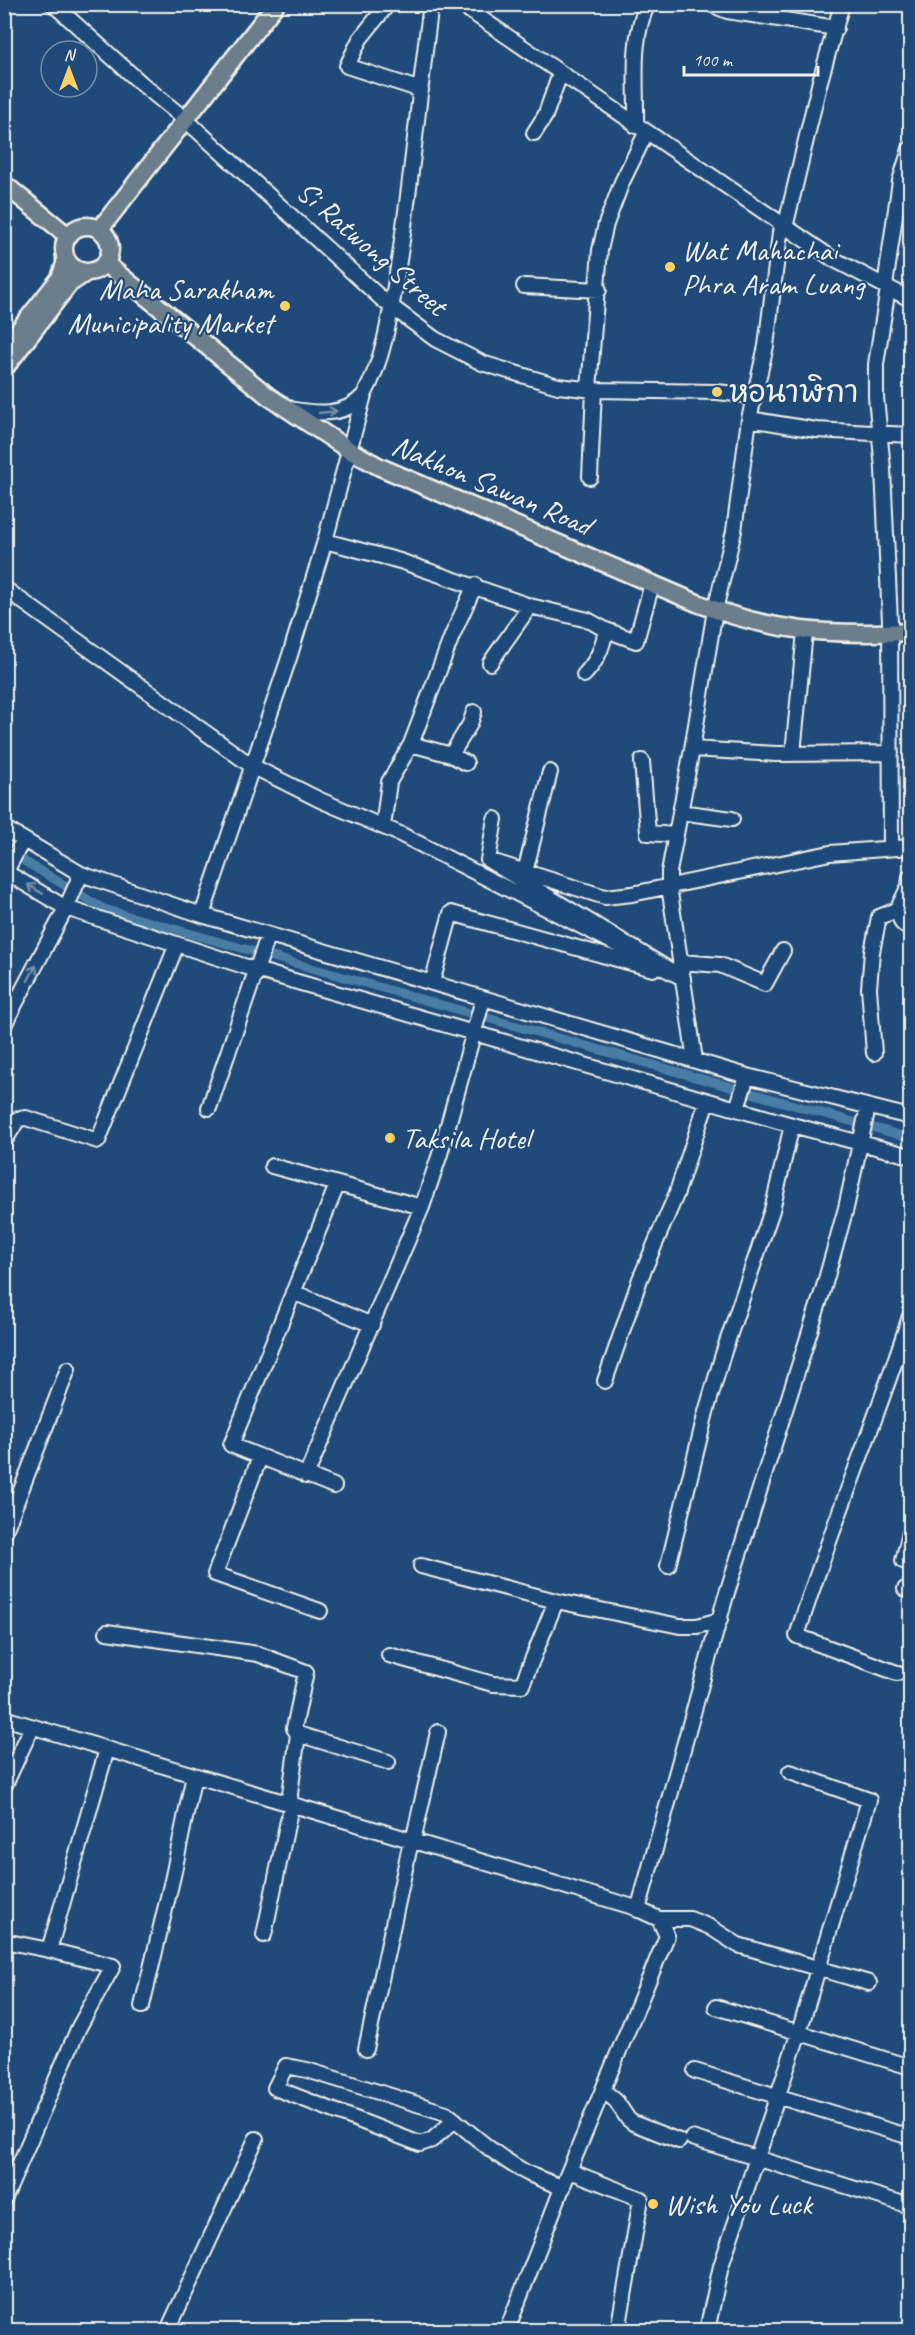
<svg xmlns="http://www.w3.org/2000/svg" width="915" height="2335" viewBox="0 0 915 2335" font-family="Caveat,'Playpen Sans Thai',sans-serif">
<rect width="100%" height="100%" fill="#1f4a7a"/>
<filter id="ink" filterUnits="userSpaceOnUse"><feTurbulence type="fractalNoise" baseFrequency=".0167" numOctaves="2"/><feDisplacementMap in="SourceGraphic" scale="12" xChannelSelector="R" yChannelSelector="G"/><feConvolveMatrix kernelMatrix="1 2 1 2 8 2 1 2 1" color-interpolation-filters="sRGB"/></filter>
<g filter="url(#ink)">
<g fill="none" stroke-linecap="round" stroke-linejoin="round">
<path stroke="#497da6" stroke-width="9" d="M4 849 104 909 910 1138"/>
<defs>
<path id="minor" d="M53 4 142 84 186 120 384 301 435 339 482 363 558 386 594 390 717 392 754 396
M388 4 360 39 347 66 421 90
M460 4 833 259 910 299
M710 4 727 11 836 28
M636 126C637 87 630 38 648 4
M534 133 545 116 560 74
M785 228 820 81 842 4
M524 286 599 290
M885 286 900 181 910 149
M888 288 876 364V397L883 469 890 622 891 847
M589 389 600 250 606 224 622 182 646 133
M289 409C316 414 345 417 364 395
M749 419 816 430 910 435
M590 477 594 390
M325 541 400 561 530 606 588 620 606 630 636 641 652 584
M4 588 252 766 320 800 400 834 683 978 488 860 605 897 632 894 830 853 910 847
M490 663 530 606
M584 675C597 661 602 649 606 630
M411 744 451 755 466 763
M692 749 777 754 891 753
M793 753 805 632
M451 755 470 724 474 712
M642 761 648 833 676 835
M680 812 732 819
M383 827 389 782 411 744 452 636 475 585
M4 828 81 874 202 915 747 1076 910 1117
M488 860 495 819
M4 871 66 908 256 970 792 1125 910 1156
M525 872 550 772
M4 875 23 840
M897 910 902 923 910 930
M202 915 289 658 325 541 364 395C385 357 391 310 398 267 412 180 419 92 431 4
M680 962 720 965 765 984 783 951
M432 983 451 913 653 969
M4 1025 66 908 81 874
M874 1053 869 988 872 952 879 917 897 910 909 886 910 877
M695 1060 669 886V872L692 749 715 610 734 531 749 419 766 346 781 225
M209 1108 268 936
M737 1109 747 1076
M4 1142 18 1119 26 1118 98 1141 177 944
M272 1166 422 1207
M293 1292 372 1325
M605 1381 640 1279 676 1195 707 1101
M260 1457 215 1574 320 1611
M306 1476 422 1207 440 1154 483 999
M334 1486 231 1445 337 1185
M4 1534 68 1369
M903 1561 910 1532
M421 1566 556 1601 680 1626H697L720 1620
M668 1566 706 1412 723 1354 772 1210 792 1125
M905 1589 910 1590
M107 1632 258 1654 306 1672 294 1728 298 1734 290 1794 291 1806 264 1935
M389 1655 493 1684 522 1685 556 1601
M897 1673 797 1636C830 1528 876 1424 910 1316
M4 1718 633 1907 659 1919 667 1936 566 2178 507 2330
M298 1734 388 1762
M4 1787 32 1727
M413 1841 438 1732
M638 1910 725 1599 823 1290 846 1208 868 1107
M659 1919H690L710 1927 738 1945 869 1983
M4 1941 49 1950
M142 2006 173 1876 194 1775
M716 2007 910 2067
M366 2049 411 1841
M695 2071 910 2137
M603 2090 616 2101 628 2119 633 2123 679 2141
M455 2120 432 2140 420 2144 275 2088 286 2066 307 2070 446 2113C472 2134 499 2159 529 2174 540 2179 552 2183 563 2188
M692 2138 910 2206
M570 2171 641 2199 618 2330
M4 2200 79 2027 113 1966 49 1950 107 1749
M168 2330 256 2139
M707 2330 721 2266 799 2032 869 1800 790 1772"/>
<path id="major" d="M4 184 68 236
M64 249a23 23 0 1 1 46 0a23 23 0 1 1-46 0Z
M100 229 276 4
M105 263 268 396 349 450 380 467 697 603C774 633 829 635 910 632
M4 349 60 278 65 264V256
M4 369 69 284 87 272"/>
</defs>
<use href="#minor" stroke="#f4f1e8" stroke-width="18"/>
<use href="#major" stroke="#f4f1e8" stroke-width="21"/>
<use href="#minor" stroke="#1f4a7a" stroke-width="14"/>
<use href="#major" stroke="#6c7d8b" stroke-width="16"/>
</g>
<defs><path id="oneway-shaft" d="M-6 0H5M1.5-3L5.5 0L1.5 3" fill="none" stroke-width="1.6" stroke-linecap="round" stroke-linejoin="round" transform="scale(1.5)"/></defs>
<g stroke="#748da6">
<use href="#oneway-shaft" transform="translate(328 412) rotate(-6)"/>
<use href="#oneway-shaft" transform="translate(35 889) rotate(-149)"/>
<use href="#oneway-shaft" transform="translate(32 973) rotate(-62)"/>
</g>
</g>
<g fill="#ffd166" stroke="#1f4a7a" stroke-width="2">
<circle cx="670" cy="267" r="6"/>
<circle cx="285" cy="306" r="6"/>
<circle cx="717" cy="392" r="6"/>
<circle cx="390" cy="1138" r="6"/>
<circle cx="653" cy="2204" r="6"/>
</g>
<g text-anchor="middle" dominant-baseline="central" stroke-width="4.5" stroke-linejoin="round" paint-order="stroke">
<g font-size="30" fill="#f4f1e8" stroke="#1f4a7a">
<text transform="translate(372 248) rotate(41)">Si Ratwong Street</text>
<text transform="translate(492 485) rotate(23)">Nakhon Sawan Road</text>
</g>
<g font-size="30" fill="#f4f1e8" stroke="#1f4a7a" text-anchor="start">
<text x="682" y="250">Wat Mahachai<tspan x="682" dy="34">Phra Aram Luang</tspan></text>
<text x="273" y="289" text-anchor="end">Maha Sarakham<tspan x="273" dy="34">Municipality Market</tspan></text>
<text x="729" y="392">หอนาฬิกา</text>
<text x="402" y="1138">Taksila Hotel</text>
<text x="665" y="2204">Wish You Luck</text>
</g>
</g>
<rect width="915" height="2335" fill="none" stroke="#1f4a7a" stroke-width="24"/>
<rect x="12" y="12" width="891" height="2311" fill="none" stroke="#f4f1e8" stroke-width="2" filter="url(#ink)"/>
<g transform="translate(69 69)"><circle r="28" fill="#1f4a7a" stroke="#748da6" stroke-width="1.5"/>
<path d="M0-4.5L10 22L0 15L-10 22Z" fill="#ffd166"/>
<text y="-9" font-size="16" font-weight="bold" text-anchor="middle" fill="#f4f1e8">N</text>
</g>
<path d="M684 66v9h134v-9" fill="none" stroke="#f4f1e8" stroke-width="3"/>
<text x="693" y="66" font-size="18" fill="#f4f1e8" stroke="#1f4a7a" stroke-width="4.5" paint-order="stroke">100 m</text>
</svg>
